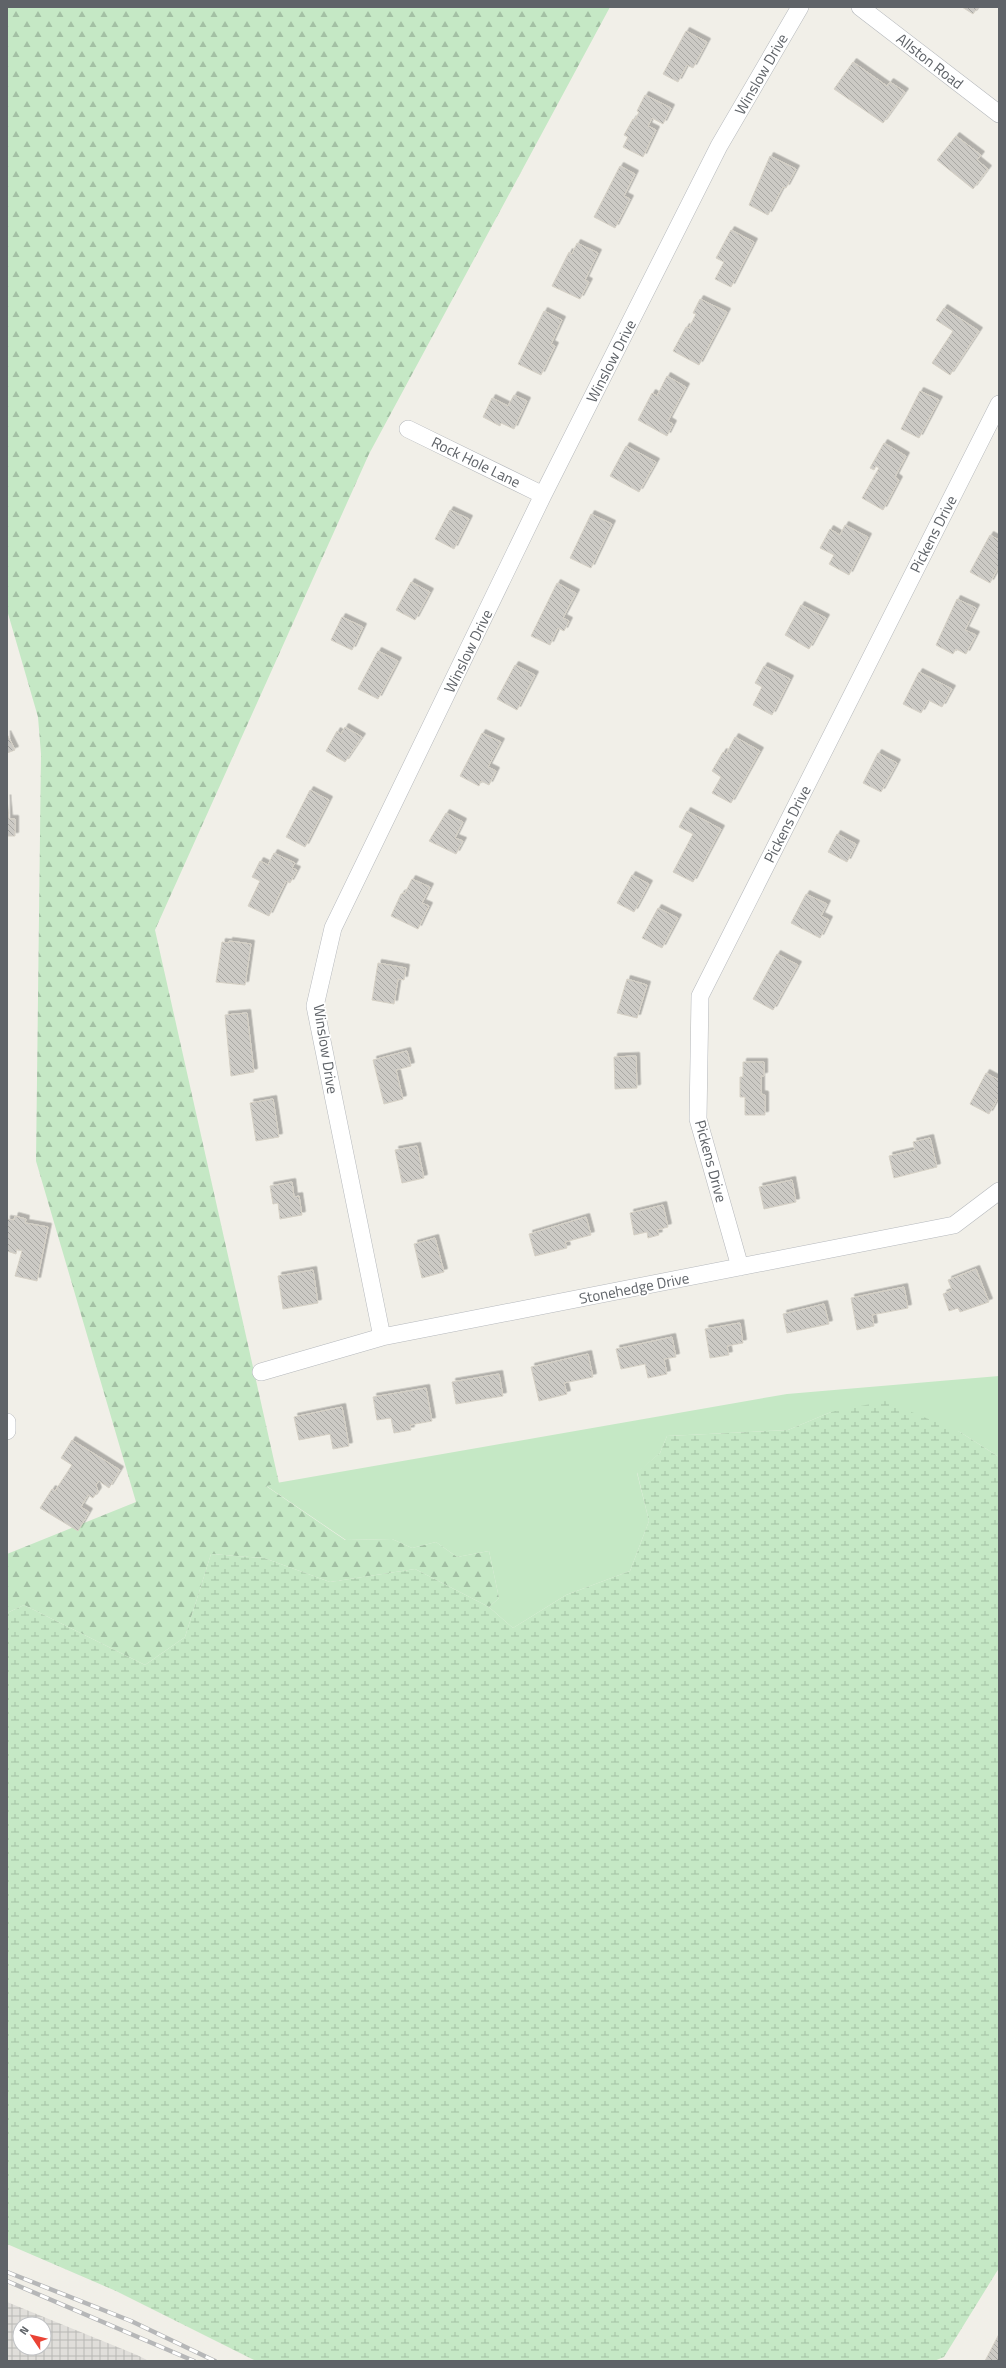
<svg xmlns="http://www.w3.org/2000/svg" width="1006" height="2368" viewBox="0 0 1006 2368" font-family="'Titillium Web',sans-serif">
<defs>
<pattern id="industrial-grid" width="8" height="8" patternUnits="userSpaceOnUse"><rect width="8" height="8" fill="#e0deda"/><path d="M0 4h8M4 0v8" fill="none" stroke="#b9b8b5"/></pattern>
<pattern id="forest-firs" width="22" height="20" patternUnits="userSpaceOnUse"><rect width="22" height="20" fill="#c5e8c5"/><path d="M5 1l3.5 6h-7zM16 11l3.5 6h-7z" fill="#a3c0a4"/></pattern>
<pattern id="wetland-marsh" width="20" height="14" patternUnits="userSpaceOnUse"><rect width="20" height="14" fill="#c5e8c5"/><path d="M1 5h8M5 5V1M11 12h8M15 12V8" fill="none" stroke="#a3c0a4"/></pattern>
<pattern id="building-back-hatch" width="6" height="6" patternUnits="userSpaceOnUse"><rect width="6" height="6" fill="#cccac5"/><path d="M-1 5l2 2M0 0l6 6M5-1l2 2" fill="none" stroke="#a9a8a4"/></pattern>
<filter id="shadow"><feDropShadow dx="3.5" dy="-3.5" stdDeviation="0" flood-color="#0004"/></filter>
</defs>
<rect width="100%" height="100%" fill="#f1efe8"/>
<path fill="url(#industrial-grid)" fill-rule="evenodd" d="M7 2302 137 2355 149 2361H7ZM20 2324H44V2348H20Z"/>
<path fill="#c5e8c5" d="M999 1376V1457L960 1432 831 1412 788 1430 667 1436 660 1453 637 1473 649 1521 630 1571 566 1595 513 1628 489 1607 499 1598 489 1551 457 1557 436 1542 412 1548 392 1539 346 1540 265 1485 787 1394Z"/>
<path fill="url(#forest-firs)" d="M7 7H610L369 454 155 930 279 1483 266 1486 345 1540 392 1539 412 1548 436 1542 457 1557 489 1551 499 1598 489 1607 415 1569 330 1582 264 1558 211 1554 185 1637 145 1665 24 1605 7 1613V1554L136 1502 36 1161 41 754 38 717 7 610Z"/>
<path fill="url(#wetland-marsh)" d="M885 1401 960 1432 999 1457V2268L944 2357 934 2361H256L116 2291 7 2244V1613L24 1605 145 1665 185 1637 211 1554 264 1558 330 1582 415 1569 489 1607 513 1628 566 1595 630 1571 649 1521 637 1472 660 1453 667 1436 788 1430 831 1412Z"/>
<path fill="url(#building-back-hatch)" stroke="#d6d1c6" filter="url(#shadow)" d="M962 7H978L973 14Z
M686 31 707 42 693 68 687 65 678 82 663 74Z
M853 62 887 86 890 82 905 92 883 123 834 89Z
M645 95 671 108 663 124 652 118 648 126 656 130 643 157 623 147 628 137 624 135 633 119 635 120 639 112 637 111Z
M956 136 981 155 977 160 988 169 973 189 937 160Z
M770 156 796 169 786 188 783 187 768 215 749 205Z
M620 166 635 174 624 196 630 199 615 228 594 217Z
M731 230 754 242 731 287 715 279 724 262 716 258Z
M577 243 598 253 585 280 589 282 580 299 552 286 569 252 572 254Z
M700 299 727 312 699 365 673 351 686 327 689 328 696 314 693 313Z
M944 308 979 331 950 375 932 363 953 331 936 320Z
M544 311 562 320 551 344 555 346 541 375 518 364Z
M667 376 686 387 668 421 673 424 667 436 638 420 652 393 657 396Z
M920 391 939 400 919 438 901 429Z
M514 395 527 401 514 429 501 423 500 426 483 417 492 398 508 406Z
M884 443 906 456 895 477 899 480 883 510 862 498 879 468 876 466 874 470 870 468Z
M626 446 656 462 639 492 610 476Z
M450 510 469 519 454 549 435 539Z
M591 514 612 524 591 568 570 558Z
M845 525 868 537 849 575 829 564 834 555 820 548 830 529 840 535Z
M990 535 999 540V566L990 583 970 572Z
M411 582 430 592 415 620 396 610Z
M557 583 576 593 563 618 569 621 564 631 558 628 550 645 531 636Z
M957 599 976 608 965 630 976 635 966 654 956 649 953 654 936 645Z
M801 605 826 618 809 649 785 635Z
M342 617 363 627 352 650 331 640Z
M378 651 398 661 378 699 358 689Z
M515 665 535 675 517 710 497 699Z
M764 666 790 679 772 715 753 705 762 687 755 683Z
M919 672 952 689 942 707 928 700 921 713 903 704Z
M345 727 362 737 345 762 326 751 337 731 341 734Z
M482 733 501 742 488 767 496 771 489 785 481 781 479 786 460 776Z
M7 734 15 750 7 753Z
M735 737 760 751 731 803 712 793 721 777 712 771 723 752 726 754Z
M878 753 897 763 881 792 863 783Z
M310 790 329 800 305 847 286 837Z
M7 798 9 819H15V836H7Z
M687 811 721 829 693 882 673 872 693 834 679 827Z
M446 813 463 822 455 838 463 841 456 854 429 841Z
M837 834 856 844 847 862 828 852Z
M274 853 295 863 292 868 297 870 290 883 286 881 269 916 248 906 260 881 252 877 260 861 268 865Z
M632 875 649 884 634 912 617 903Z
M412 879 430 887 422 903 429 906 418 929 391 916 401 894 405 893Z
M806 894 827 904 821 916 829 920 820 938 791 923Z
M658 908 678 918 662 948 642 938Z
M229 941 251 944 245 985 216 982 222 942 229 943Z
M777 954 798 965 773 1010 753 999Z
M378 963 406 968 404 980 398 979 394 1004 372 1000Z
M627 979 647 985 637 1018 617 1013Z
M247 1013 254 1072 231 1076 225 1015Z
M407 1051 411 1066 396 1070 403 1099 384 1104 373 1060Z
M636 1056 637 1088 615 1089 614 1057Z
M743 1062H764V1076H761V1094L765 1095V1115H745V1097H740V1077H743Z
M986 1073 999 1080V1096L989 1114 970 1104Z
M273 1099 279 1137 256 1141 250 1103Z
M930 1138 937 1167 894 1178 889 1156 915 1150 913 1142Z
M417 1146 424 1178 402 1183 395 1150Z
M792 1180 796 1202 764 1209 759 1187Z
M292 1182 294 1197 299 1196 302 1215 280 1219 278 1203 273 1204 270 1186Z
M663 1205 668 1227 657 1230 659 1235 648 1238 647 1232 634 1235 630 1213Z
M15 1216 26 1219 25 1223 48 1227 37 1281 15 1276 22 1251 17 1249 16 1254 7 1251V1219L14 1220Z
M586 1217 591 1235 565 1242 567 1248 535 1256 529 1234Z
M435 1238 444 1272 422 1278 414 1244Z
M976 1269 989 1302 960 1312 958 1308 949 1311 943 1294 952 1290 948 1280Z
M313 1270 318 1303 283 1309 278 1276Z
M904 1287 908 1308 872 1315 874 1326 857 1330 851 1298Z
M824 1304 829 1324 787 1333 783 1314Z
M740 1323 743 1343 727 1346 729 1355 710 1358 705 1329Z
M672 1337 676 1357 664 1359 667 1374 648 1378 645 1364 621 1369 616 1349Z
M588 1354 593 1377 564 1383 567 1394 539 1401 531 1367Z
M499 1374 503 1396 456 1404 452 1382Z
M426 1388 432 1421 410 1425 411 1430 394 1433 391 1418 377 1420 373 1397Z
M342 1407 349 1446 333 1449 330 1434 299 1440 294 1417Z
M72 1440 120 1470 109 1488 99 1481 96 1485 98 1491 93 1498 88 1495 81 1507 89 1512 78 1531 40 1508 52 1489 55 1491 72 1465 61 1458Z
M999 2334V2361H985Z"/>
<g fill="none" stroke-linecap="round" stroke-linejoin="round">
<defs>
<path id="street" d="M860 7 999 114
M408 429 543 495
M740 1267 698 1119 700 996 999 404
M382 1337 315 1006 333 928 543 495 719 146 800 7
M261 1372 382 1337 954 1225 999 1191
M7 1422V1431"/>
</defs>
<use href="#street" stroke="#b5b8bc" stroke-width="18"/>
<use href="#street" stroke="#fff" stroke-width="17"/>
<defs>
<path id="rail" d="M7 2272 131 2321 215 2361
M7 2281 194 2361"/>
</defs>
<use href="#rail" stroke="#b6b7b8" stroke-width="4.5"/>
<use href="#rail" stroke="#fff" stroke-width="3" stroke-dasharray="9" stroke-linecap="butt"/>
</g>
<g text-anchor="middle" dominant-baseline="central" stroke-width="3.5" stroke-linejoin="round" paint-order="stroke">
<g font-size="15" fill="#5f6368" stroke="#fff">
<text transform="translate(930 61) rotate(38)">Allston Road</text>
<text transform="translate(761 74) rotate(-60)">Winslow Drive</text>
<text transform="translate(611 361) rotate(-63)">Winslow Drive</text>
<text transform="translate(476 462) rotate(26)">Rock Hole Lane</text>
<text transform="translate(933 534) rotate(-63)">Pickens Drive</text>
<text transform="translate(468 651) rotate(-64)">Winslow Drive</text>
<text transform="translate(787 824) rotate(-63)">Pickens Drive</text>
<text transform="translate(326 1049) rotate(81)">Winslow Drive</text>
<text transform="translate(711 1161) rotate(75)">Pickens Drive</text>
<text transform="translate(634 1288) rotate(-11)">Stonehedge Drive</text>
</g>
</g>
<rect width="1006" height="2368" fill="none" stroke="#5f6368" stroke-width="16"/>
<g transform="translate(32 2336) rotate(305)"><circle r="19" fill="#ffffff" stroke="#bfc1c3"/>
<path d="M0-3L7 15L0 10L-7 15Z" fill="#ea4335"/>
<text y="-6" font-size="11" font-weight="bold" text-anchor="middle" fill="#5f6368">N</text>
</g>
</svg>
